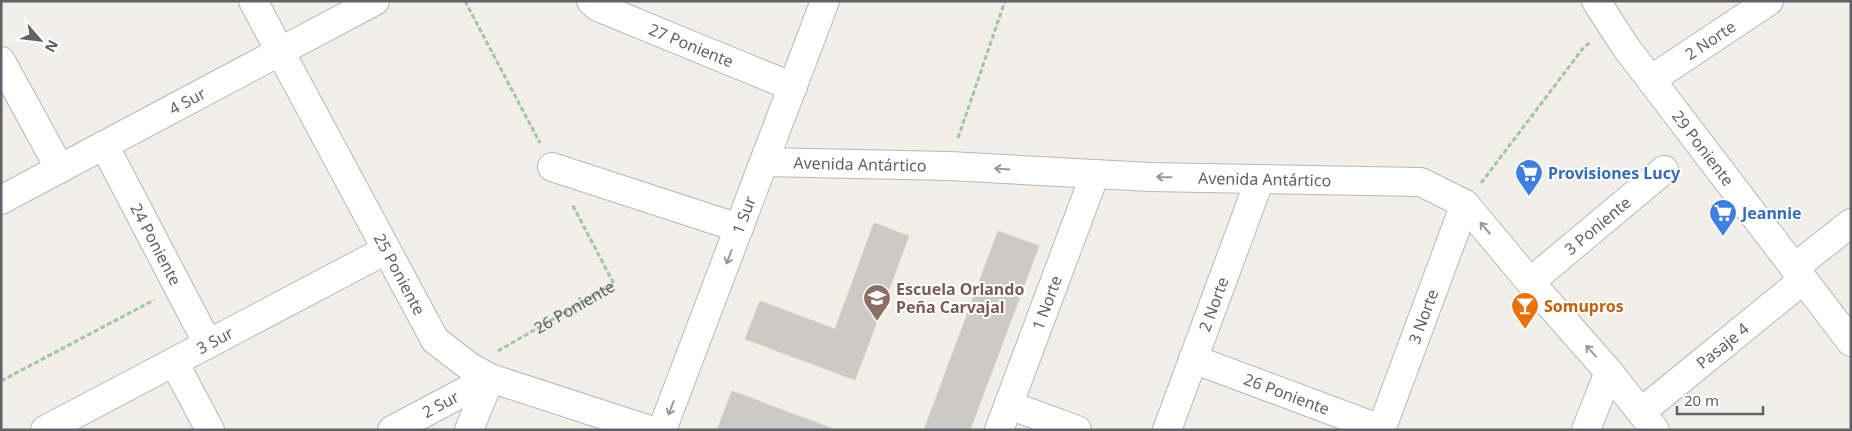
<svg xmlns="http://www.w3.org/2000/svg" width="1852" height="431" viewBox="0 0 1852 431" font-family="'Noto Sans',sans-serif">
<rect width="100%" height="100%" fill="#f1efe8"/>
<path fill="#cccac5" stroke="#d6d1c6" d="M874 223 909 236 855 380 745 339 760 301 835 329Z
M998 231 1039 246 970 430H924Z
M732 391 836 430H717Z"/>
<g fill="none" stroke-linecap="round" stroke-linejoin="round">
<defs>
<g id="minor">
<path id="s2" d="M253 1 435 340 470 367 490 378 650 430"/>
<path id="s3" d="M591 1 598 7 793 87"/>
<path id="s4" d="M1596 1 1625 46 1851 342"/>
<path d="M1 61 60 169"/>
<path id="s5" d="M1652 79 1769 1"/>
<path id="s6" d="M104 145 208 344"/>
<path id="s7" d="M764 162 949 166 1150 177 1421 182 1465 204 1530 282 1609 372 1655 430"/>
<path d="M552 167 739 228"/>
<path id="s8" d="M1 200 375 1"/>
<path d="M1794 268 1851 223"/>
<path id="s9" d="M1530 282 1664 170"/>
<path id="s10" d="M1193 359 1381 429"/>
<path d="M174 362 210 430"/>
<path d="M1009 405 1077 430"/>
<path id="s11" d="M1641 412 1803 280"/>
<path id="s12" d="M45 430 386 250"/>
<path id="s13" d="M392 430 490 378"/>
<path d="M469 430 490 378"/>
<path id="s14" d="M662 430 825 1"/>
<path id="s15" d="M999 430 1095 174"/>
<path id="s16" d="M1167 430 1260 179"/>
<path id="s17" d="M1381 430 1465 204"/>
<path d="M1586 430 1609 372"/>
</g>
</defs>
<use href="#minor" stroke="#b5b8bc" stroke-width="30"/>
<g stroke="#9cc7a9" stroke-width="3" stroke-dasharray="5 2.5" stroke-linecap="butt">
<path d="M465 1 540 143"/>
<path d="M958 138 1005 1"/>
<path d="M1481 183 1584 47 1591 42"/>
<path id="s1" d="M498 351 614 284 572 204"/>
<path d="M1 381 154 300"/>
</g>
<use href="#minor" stroke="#fff" stroke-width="28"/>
</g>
<defs><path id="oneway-shaft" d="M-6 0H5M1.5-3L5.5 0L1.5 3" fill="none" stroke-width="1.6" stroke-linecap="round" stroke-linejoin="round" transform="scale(1.25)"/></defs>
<g stroke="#979a9d">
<use href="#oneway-shaft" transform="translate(1002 169) rotate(-176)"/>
<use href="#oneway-shaft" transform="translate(1164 177) rotate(-179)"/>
<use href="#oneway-shaft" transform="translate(1485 228) rotate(-130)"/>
<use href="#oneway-shaft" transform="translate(729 257) rotate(111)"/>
<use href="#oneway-shaft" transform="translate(1591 351) rotate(-132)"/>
<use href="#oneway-shaft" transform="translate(671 408) rotate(111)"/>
</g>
<defs>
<symbol id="supermarket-pin" viewBox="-11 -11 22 30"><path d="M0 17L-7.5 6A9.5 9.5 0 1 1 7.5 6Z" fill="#3f7fe0" stroke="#fff"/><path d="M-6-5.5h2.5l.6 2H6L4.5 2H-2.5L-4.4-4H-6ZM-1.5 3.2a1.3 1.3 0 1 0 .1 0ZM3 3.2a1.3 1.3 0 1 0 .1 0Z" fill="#fff"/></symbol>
<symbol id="school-pin" viewBox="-11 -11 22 30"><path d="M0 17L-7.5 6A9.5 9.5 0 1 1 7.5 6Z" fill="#8d6e63" stroke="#fff"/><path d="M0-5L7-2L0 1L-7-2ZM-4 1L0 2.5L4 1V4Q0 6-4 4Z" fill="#fff"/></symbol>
<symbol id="bar-pin" viewBox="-11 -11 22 30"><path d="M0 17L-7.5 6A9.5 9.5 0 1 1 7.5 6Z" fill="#e8710a" stroke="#fff"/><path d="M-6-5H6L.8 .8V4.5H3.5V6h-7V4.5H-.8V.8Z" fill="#fff"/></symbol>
</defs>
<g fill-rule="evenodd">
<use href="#supermarket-pin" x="1513" y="157" width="32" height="43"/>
<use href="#supermarket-pin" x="1707" y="197" width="32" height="43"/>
<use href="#school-pin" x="861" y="282" width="32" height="43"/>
<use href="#bar-pin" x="1509" y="290" width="32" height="43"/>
</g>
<g text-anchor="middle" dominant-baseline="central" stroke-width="4" stroke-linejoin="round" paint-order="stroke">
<g font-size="16" fill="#5f6368" stroke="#fff">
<text stroke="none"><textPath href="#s5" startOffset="70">2 Norte</textPath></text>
<text stroke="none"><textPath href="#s3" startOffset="110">27 Poniente</textPath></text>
<text stroke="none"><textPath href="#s8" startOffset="211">4 Sur</textPath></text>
<text stroke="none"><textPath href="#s4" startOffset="182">29 Poniente</textPath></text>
<text stroke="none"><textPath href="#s7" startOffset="96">Avenida Antártico</textPath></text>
<text stroke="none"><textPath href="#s7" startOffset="501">Avenida Antártico</textPath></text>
<text stroke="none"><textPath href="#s14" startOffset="230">1 Sur</textPath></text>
<text stroke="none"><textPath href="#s9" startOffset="88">3 Poniente</textPath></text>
<text stroke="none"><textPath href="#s6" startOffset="112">24 Poniente</textPath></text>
<text stroke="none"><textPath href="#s2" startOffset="310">25 Poniente</textPath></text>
<text stroke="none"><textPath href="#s15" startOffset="136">1 Norte</textPath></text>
<text stroke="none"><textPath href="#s16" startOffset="134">2 Norte</textPath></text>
<text stroke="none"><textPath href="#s1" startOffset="88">26 Poniente</textPath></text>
<text stroke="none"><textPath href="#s17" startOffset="121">3 Norte</textPath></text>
<text stroke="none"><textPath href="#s12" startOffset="192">3 Sur</textPath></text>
<text stroke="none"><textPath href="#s11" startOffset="105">Pasaje 4</textPath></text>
<text stroke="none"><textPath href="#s10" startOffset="100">26 Poniente</textPath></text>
<text stroke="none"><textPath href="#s13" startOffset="55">2 Sur</textPath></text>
</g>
<g font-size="16" font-weight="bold" fill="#366cbe" stroke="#fff" text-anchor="start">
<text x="1548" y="173">Provisiones Lucy</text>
<text x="1742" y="213">Jeannie</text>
</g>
<g font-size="16" font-weight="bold" fill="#785e54" stroke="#fff" text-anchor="start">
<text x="896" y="289">Escuela Orlando<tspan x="896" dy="18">Peña Carvajal</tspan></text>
</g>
<g font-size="16" font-weight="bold" fill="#c56008" stroke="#fff" text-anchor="start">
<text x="1544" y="306">Somupros</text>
</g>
</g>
<rect width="1852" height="431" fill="none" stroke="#5f6368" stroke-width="5"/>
<g transform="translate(40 40) rotate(118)" stroke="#ffffff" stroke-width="4" paint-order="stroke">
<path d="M0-4L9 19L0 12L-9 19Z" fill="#5f6368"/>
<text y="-8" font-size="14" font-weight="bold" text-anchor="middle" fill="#5f6368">N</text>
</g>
<path d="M1677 406v8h86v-8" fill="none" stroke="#5f6368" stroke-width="2.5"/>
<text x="1684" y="406" font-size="15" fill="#5f6368" stroke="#ffffff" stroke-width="4" paint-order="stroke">20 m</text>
</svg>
